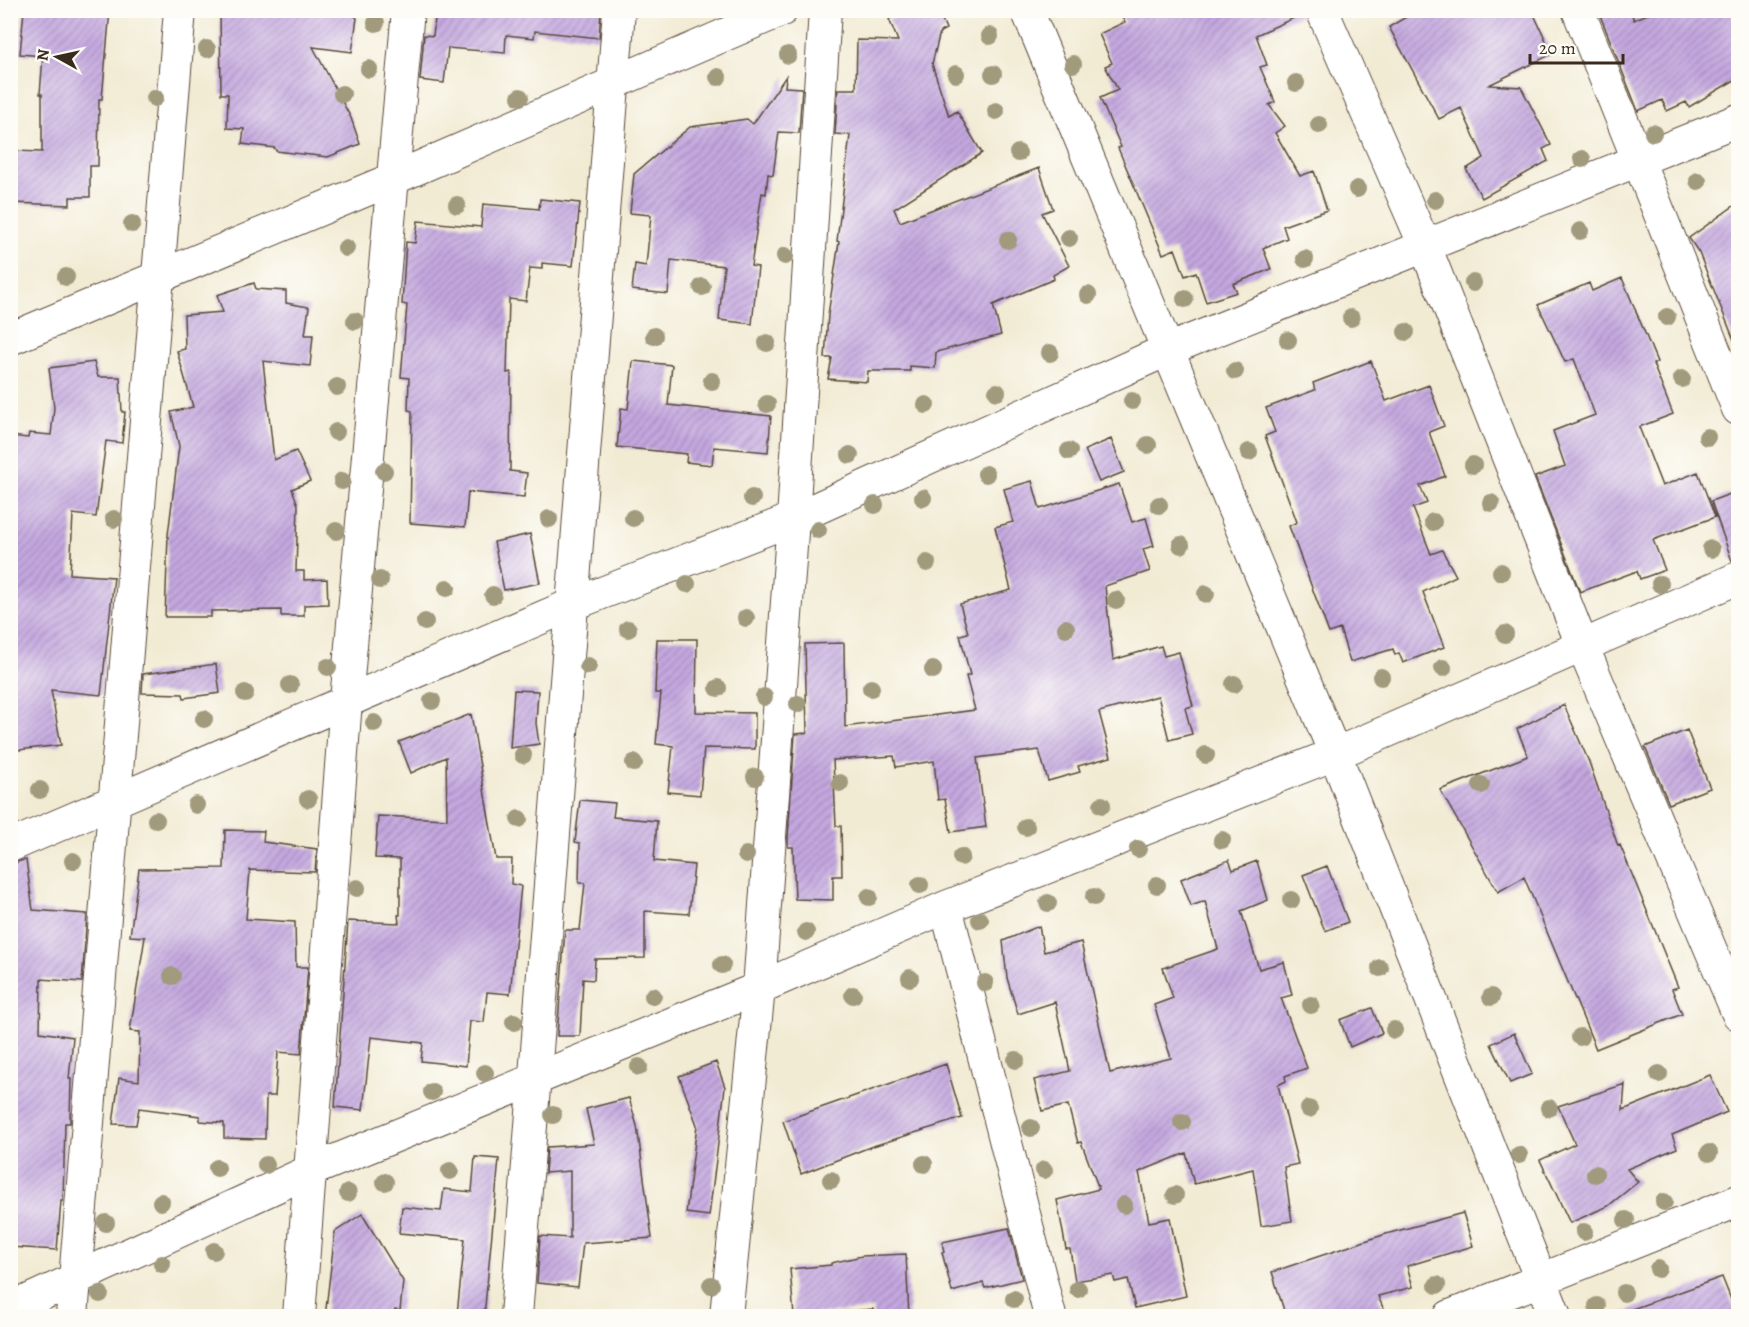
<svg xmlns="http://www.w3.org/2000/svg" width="1749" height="1327" viewBox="0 0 1749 1327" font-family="Alegreya,serif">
<defs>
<pattern id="building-hatch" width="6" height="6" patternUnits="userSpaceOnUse" patternTransform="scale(1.5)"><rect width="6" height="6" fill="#c4a8e0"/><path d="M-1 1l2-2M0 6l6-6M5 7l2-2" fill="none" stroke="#a089b5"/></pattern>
</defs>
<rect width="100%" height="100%" fill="#fdfcf7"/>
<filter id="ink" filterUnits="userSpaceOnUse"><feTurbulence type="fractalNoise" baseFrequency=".0167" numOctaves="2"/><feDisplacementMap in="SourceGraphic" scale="12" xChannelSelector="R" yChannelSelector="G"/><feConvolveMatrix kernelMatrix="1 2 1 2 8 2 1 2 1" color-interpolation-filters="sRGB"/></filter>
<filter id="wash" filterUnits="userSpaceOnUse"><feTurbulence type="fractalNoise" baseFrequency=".008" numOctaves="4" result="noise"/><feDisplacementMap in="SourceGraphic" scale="24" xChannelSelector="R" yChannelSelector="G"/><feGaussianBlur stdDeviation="1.35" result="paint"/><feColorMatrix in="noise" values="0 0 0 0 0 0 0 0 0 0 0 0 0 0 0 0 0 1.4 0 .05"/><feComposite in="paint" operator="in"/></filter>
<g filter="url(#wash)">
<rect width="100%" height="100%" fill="#f2ebd4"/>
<g id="blocks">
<path fill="url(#building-hatch)" d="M24 10H110L102 99H99L98 166H90V197H70V205L10 203 13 151 42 152V94H40L43 56 20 54Z
M220 10H347L357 18 352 52 313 47 351 118 360 144 328 157 276 151 275 148 242 144 244 129 227 128 228 94H221Z
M436 10H601L599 38 535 31 534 38 506 35 505 53 448 48 444 83 420 80 424 35 433 36Z
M907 10H938L946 29 940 32 932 64 949 116 957 111 982 153 894 209 900 222 1039 168 1053 209 1042 213 1069 266 1053 275 1054 279 993 305 1001 335 936 352 935 368 910 366V371H868L867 382 828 379 832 358H825L828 315 839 242 837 241 850 135 835 134 838 89H856L857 40 898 41 889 19Z
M1118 10H1304L1305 13 1256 35 1267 65 1260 67 1275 102 1269 105 1285 126 1275 133 1300 176 1314 171 1327 210 1283 226 1287 238 1263 248 1271 269 1233 284 1237 292 1206 302 1196 272 1185 276 1175 249 1163 254 1118 148 1121 147 1100 98 1118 90 1105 66 1112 63 1099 34 1125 22Z
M1418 10H1532L1552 54 1489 85 1521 87 1551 145 1543 149 1548 161 1482 198 1466 169 1484 158 1461 108 1439 119 1389 27Z
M1598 10H1630L1634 20 1656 10H1734L1738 22V78L1689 107 1686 102 1667 111 1662 100 1638 111Z
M786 76 785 87 802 88 799 133 779 132 773 175 768 174 766 194 762 193 751 266 758 267 752 324 719 320 724 266 671 260 668 294 632 290 635 264 646 266 651 215 630 213 634 174 690 127 747 119 753 124Z
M540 199 580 203 573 266 542 263V269L530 268 526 301 509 299 507 373 511 372 510 471 527 473 524 497 468 492 465 527 410 523 412 411 408 410 409 378 401 377 407 305 402 304 406 242 415 243 418 221 481 227 483 204 539 209Z
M1738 203V350L1699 253 1689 238Z
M1622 278 1657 362 1653 364 1673 414 1639 427 1662 486 1698 472 1715 517 1653 540 1665 570 1640 579 1637 571 1580 592 1535 477 1565 466 1553 431 1595 415 1574 359 1565 362 1538 305 1589 283 1592 291Z
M254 283 256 289 286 291V303L309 307 305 335H313L310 366 263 361 274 460 296 451 310 481 292 489 298 505 296 571H304V580L327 579 328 604 304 605V616H281V610L211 611V617H165L168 535 179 446 171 412 193 407 177 351 185 349 184 315 223 312 217 295Z
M633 361 672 365 668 405 771 416 768 452 714 447 712 465 686 462 687 454 617 447 621 408 628 409Z
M1371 361 1386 401 1429 385 1444 426 1429 432 1445 476 1420 486 1427 503 1413 508 1431 554 1442 550 1456 576 1423 592 1444 647 1403 663 1399 653 1395 655 1393 649 1350 662 1340 629 1329 633 1289 526 1297 522 1265 436 1275 432 1266 408 1315 390 1313 383Z
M94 362 98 377H120L122 412H125L122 443 106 441 96 517 73 514 70 574 114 577 101 695 51 690 61 745 10 751V436L28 438 29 433 51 435 54 408 49 368Z
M1111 439 1124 472 1099 482 1085 450Z
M1032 481 1040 509 1119 484 1132 522 1146 518 1154 546 1143 549 1150 571 1105 586 1113 660 1161 646 1164 656 1179 652 1193 706 1185 708 1192 734 1169 740 1158 696 1099 712 1111 757 1078 766 1080 772 1048 781 1039 750 977 758 986 827 951 832 945 799 938 800 934 761 896 767 894 756 833 760 836 826H841L842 876H833V900L795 899 793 847H788V837L795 734 807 733 805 644 844 643 845 727 975 710 966 676 970 675 960 635 968 633 960 604 1011 590 995 527 1013 522 1004 489Z
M1738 491V560L1732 561 1711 501Z
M530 534 540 583 504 590 494 542Z
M657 639H697L696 712 755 713V749L704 748 700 795 668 792 673 746 656 744 661 693H655Z
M216 664 220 693 184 698 183 694 142 693 143 674Z
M514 690 538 691 536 723 539 744 510 748Z
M1564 705 1589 762 1618 846 1620 845 1678 987 1672 989 1682 1014 1596 1049 1524 877 1498 892 1440 790 1528 756 1517 729Z
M471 714 496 859H512L511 884 521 886 510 994 487 992 484 1022 470 1021 466 1066 421 1061 423 1043 371 1037 363 1110 335 1107 348 921 399 923 398 915H400V859L375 858 378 816 447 819 446 757 411 773 399 742Z
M1687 730 1710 788 1669 804 1645 747Z
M580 800 615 803 613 817 657 821 654 861 694 865 689 914 645 911V958L595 959 594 980 583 979 580 1036H557L565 930H580L585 883H579L580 843 575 842Z
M225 830 264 831 263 842 317 849 315 872 250 870 246 919 295 922 296 967H308L301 1054 278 1052 275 1096H266L265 1139 224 1138V1123L200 1121V1116L139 1108 136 1125 113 1124 119 1078 139 1081 140 1032 130 1031 145 937 130 936 139 869 224 868Z
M24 860H26L33 910 87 914 82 982 41 979 40 1032 73 1037 69 1079H71L70 1119V1123H65L63 1201H61L57 1250 10 1247V864Z
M1229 860 1233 870 1257 861 1268 900 1241 911 1259 969 1284 962 1292 995 1281 998 1307 1068 1285 1076 1286 1081 1278 1085 1298 1164 1284 1167 1292 1221 1261 1226 1253 1169 1194 1184 1186 1153 1139 1172 1149 1222 1170 1218 1186 1296 1135 1308 1128 1279 1115 1282 1113 1275 1075 1281 1070 1249H1066L1057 1200 1099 1189 1081 1142 1078 1143 1068 1105 1042 1111 1034 1080 1070 1071 1055 1002 1018 1014 1007 978 1003 941 1039 926 1044 952 1081 942 1110 1073 1171 1058 1154 1005 1173 998 1163 968 1218 949 1205 901 1191 906 1181 879Z
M1327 866 1348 922 1325 931 1303 875Z
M1372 1008 1382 1033 1350 1047 1340 1020Z
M1514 1033 1532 1074 1510 1083 1491 1044Z
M716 1062 725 1087 709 1216 686 1213 697 1125 679 1076Z
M946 1064 962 1118 870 1147 801 1174 783 1121Z
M1710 1075 1727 1112 1672 1135 1677 1148 1627 1169 1638 1182 1608 1206 1570 1223 1540 1160 1575 1144 1558 1106 1625 1084 1623 1110Z
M629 1098 637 1126 652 1238 583 1243 578 1287 537 1283 540 1236 570 1238V1171L545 1173 547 1147 594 1144 586 1109Z
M475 1157 499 1159 484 1317 457 1314 465 1239 399 1233 402 1207 441 1211 444 1189 472 1192Z
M1463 1213 1473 1246 1407 1266 1413 1287 1378 1296 1384 1310 1370 1317H1286L1272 1272 1386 1234Z
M362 1214 403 1281 400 1311 395 1310V1317H325L335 1232Z
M1009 1228 1022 1279 985 1288 983 1283 952 1292 942 1252H944L942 1242Z
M906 1254 909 1317H873V1309L794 1316 790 1269 831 1265V1263L862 1256Z
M1722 1277 1738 1317H1622L1621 1313Z"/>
</g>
</g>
<g filter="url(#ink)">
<use href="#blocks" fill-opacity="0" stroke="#564739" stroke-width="1.5"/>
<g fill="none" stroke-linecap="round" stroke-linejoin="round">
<defs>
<path id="minor" d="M1027 10 1335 754 1555 1316
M1322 10 1425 246 1582 645 1738 1014
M1578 10 1738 409
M10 339 395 178 782 10
M10 846 571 605 793 519 1167 350 1738 120
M946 907 1050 1316
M10 1309 312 1170 759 988 946 907 1335 754 1738 578
M72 1316 180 10
M299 1316 346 701 408 10
M516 1316 619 10
M726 1316 759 988 793 519 825 10
M1450 1316 1738 1201"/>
</defs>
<use href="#minor" stroke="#564739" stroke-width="34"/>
<use href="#minor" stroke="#fff" stroke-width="32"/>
</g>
<g fill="#a19a7b">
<circle cx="376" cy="23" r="9"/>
<circle cx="990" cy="36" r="9"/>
<circle cx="207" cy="49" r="9"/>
<circle cx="788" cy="55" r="9"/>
<circle cx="1073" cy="64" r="9"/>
<circle cx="369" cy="69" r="9"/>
<circle cx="956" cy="74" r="9"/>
<circle cx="993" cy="74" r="9"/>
<circle cx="718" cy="77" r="9"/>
<circle cx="1296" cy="83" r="9"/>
<circle cx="342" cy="94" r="9"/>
<circle cx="520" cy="97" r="9"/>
<circle cx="155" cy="98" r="9"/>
<circle cx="996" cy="111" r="9"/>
<circle cx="1319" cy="125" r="9"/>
<circle cx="1653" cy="133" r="9"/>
<circle cx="1018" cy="153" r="9"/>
<circle cx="1582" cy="159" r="9"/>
<circle cx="1698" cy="181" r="9"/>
<circle cx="1357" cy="189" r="9"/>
<circle cx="1435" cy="200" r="9"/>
<circle cx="457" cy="205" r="9"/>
<circle cx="132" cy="224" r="9"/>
<circle cx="1580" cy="231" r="9"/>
<circle cx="1069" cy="238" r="9"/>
<circle cx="1008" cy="240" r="9"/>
<circle cx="346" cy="248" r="9"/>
<circle cx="785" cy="256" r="9"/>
<circle cx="1305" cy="259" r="9"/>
<circle cx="66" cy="277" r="9"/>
<circle cx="1473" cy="283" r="9"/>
<circle cx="702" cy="287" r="9"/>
<circle cx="1088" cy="295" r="9"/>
<circle cx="1185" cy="299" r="9"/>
<circle cx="1667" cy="317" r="9"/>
<circle cx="1351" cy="318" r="9"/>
<circle cx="355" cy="321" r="9"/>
<circle cx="1406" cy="332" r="9"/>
<circle cx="654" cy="336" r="9"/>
<circle cx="1288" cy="340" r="9"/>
<circle cx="767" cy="343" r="9"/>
<circle cx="1050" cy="353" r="9"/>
<circle cx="1235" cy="371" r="9"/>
<circle cx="1682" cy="379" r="9"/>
<circle cx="712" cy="381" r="9"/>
<circle cx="337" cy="387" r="9"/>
<circle cx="997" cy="392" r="9"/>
<circle cx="1132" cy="401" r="9"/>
<circle cx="767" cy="404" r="9"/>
<circle cx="926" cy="405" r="9"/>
<circle cx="336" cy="432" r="9"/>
<circle cx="1707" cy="437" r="9"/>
<circle cx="1148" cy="445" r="9"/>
<circle cx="1069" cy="451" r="9"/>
<circle cx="1249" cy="452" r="9"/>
<circle cx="850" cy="455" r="9"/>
<circle cx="1473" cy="465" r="9"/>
<circle cx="384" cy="471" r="9"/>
<circle cx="986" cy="474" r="9"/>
<circle cx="342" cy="481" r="9"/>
<circle cx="752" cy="498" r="9"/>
<circle cx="923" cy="498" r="9"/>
<circle cx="1491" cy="503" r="9"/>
<circle cx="875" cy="505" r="9"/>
<circle cx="1159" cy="505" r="9"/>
<circle cx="633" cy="518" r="9"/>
<circle cx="114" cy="519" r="9"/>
<circle cx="549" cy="519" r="9"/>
<circle cx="1433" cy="522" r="9"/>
<circle cx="818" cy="530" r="9"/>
<circle cx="336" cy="531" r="9"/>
<circle cx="1181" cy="545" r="9"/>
<circle cx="1711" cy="549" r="9"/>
<circle cx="927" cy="563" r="9"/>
<circle cx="1501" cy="572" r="9"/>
<circle cx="380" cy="580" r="9"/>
<circle cx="687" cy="584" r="9"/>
<circle cx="1660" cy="584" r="9"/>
<circle cx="447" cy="588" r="9"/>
<circle cx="1206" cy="594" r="9"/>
<circle cx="493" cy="595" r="9"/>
<circle cx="1116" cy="600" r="9"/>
<circle cx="746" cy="618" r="9"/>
<circle cx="425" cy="622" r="9"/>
<circle cx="1066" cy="628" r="9"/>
<circle cx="628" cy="629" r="9"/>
<circle cx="1505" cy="634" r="9"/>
<circle cx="588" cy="666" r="9"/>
<circle cx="328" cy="667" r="9"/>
<circle cx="1443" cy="668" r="9"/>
<circle cx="933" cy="670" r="9"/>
<circle cx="1381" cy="677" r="9"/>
<circle cx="1234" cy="684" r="9"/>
<circle cx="290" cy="685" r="9"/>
<circle cx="718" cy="688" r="9"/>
<circle cx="871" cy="688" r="9"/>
<circle cx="245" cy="693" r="9"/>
<circle cx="764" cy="697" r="9"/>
<circle cx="432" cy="701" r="9"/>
<circle cx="798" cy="704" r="9"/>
<circle cx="204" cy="719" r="9"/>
<circle cx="374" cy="723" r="9"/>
<circle cx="523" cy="755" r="9"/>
<circle cx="1206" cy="755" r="9"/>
<circle cx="634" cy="763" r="9"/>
<circle cx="755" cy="777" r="9"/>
<circle cx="840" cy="783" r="9"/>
<circle cx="1481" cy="785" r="9"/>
<circle cx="40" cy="790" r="9"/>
<circle cx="308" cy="799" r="9"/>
<circle cx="196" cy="805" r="9"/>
<circle cx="1102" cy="805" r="9"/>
<circle cx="519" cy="819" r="9"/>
<circle cx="156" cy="820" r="9"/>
<circle cx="1026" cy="827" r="9"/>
<circle cx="1222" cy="840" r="9"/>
<circle cx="1138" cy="849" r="9"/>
<circle cx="746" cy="855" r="9"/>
<circle cx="961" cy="857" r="9"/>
<circle cx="73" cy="861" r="9"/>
<circle cx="920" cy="885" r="9"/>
<circle cx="1157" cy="885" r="9"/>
<circle cx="357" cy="888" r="9"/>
<circle cx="869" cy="897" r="9"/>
<circle cx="1094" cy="897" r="9"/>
<circle cx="1291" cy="900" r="9"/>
<circle cx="1048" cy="903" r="9"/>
<circle cx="980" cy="920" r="9"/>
<circle cx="806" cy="932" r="9"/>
<circle cx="722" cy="965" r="9"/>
<circle cx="1380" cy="968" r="9"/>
<circle cx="172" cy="976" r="9"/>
<circle cx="910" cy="978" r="9"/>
<circle cx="985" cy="983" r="9"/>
<circle cx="853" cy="995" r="9"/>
<circle cx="653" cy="996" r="9"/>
<circle cx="1491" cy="997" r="9"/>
<circle cx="1311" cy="1005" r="9"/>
<circle cx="514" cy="1022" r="9"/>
<circle cx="1394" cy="1030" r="9"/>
<circle cx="1580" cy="1037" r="9"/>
<circle cx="1016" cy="1060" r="9"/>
<circle cx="639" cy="1067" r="9"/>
<circle cx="485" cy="1073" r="9"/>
<circle cx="1659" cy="1074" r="9"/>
<circle cx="432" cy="1092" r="9"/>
<circle cx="1549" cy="1108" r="9"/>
<circle cx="1309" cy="1109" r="9"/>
<circle cx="553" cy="1115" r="9"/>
<circle cx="1182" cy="1122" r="9"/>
<circle cx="1031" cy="1128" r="9"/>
<circle cx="1709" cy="1153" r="9"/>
<circle cx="1519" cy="1155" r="9"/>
<circle cx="924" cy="1164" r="9"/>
<circle cx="266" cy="1165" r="9"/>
<circle cx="217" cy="1168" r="9"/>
<circle cx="1044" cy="1170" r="9"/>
<circle cx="450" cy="1171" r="9"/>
<circle cx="1595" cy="1174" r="9"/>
<circle cx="831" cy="1180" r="9"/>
<circle cx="385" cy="1182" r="9"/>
<circle cx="348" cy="1193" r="9"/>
<circle cx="1175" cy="1195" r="9"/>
<circle cx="161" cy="1202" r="9"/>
<circle cx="1664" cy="1202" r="9"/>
<circle cx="1124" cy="1205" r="9"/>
<circle cx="1626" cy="1220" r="9"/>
<circle cx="106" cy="1223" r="9"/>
<circle cx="1584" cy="1232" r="9"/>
<circle cx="214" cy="1251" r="9"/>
<circle cx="162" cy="1264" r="9"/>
<circle cx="1658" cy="1269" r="9"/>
<circle cx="711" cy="1285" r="9"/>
<circle cx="1437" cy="1285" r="9"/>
<circle cx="1078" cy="1289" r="9"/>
<circle cx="1624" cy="1293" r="9"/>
<circle cx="100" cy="1294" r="9"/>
<circle cx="1014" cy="1299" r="9"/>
<circle cx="1597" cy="1306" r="9"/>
</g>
</g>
<rect width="1749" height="1327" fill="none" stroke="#fdfcf7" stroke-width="36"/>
<g transform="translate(57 57) rotate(278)" stroke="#fdfcf7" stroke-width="4.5" paint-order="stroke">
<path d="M0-4.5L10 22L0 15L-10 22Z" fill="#3b2a1e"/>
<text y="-9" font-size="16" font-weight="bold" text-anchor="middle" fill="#3b2a1e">N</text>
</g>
<path d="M1530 54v9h93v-9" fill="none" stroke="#3b2a1e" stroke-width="3"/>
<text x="1539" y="54" font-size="18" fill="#3b2a1e" stroke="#fdfcf7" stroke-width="4.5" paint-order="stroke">20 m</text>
</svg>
